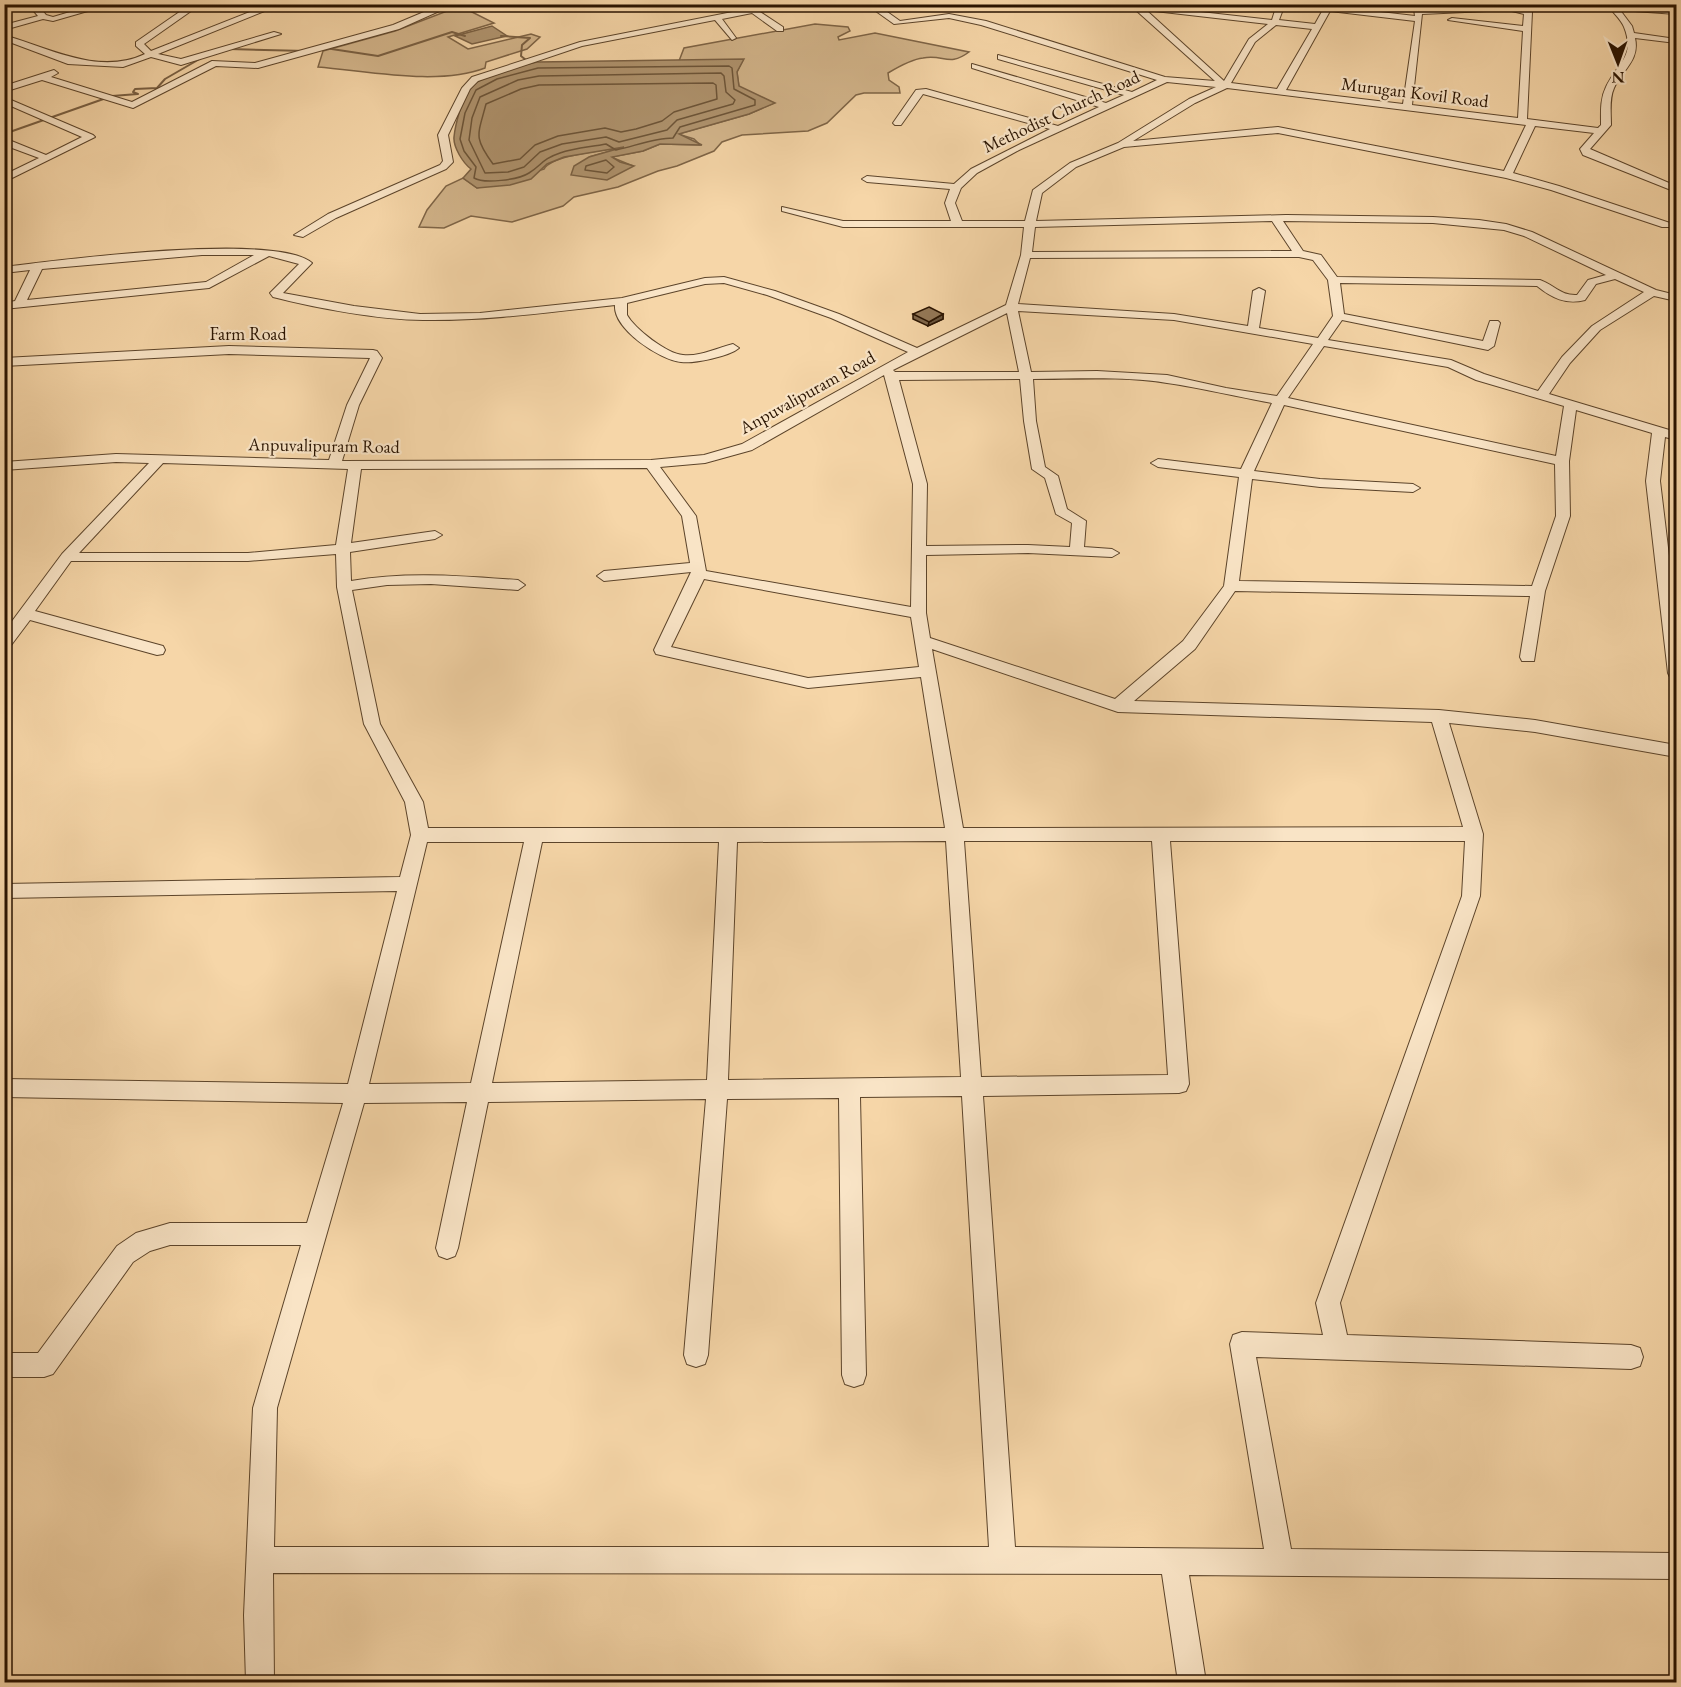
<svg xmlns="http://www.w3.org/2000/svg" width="1681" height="1687" viewBox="0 0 1681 1687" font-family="'EB Garamond',serif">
<rect width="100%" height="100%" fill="#f6d6a8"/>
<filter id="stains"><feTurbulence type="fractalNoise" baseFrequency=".00333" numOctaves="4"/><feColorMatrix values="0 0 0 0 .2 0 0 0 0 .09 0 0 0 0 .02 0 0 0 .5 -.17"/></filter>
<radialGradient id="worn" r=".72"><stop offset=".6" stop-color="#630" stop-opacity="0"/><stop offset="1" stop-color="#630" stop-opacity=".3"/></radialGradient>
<path fill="#d3b58b" stroke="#7e6446" stroke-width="1.5" d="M460 6 494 23 448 37 468 49 531 34 540 37 527 49 486 62 485 68C438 86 368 71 318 67L323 51 395 31Z
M815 24 848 27 850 31 838 37 839 40 875 33 969 52C949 67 944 54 923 58 913 59 898 67 888 73L889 80 899 87 900 93H864L856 95 827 123 808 131 742 135 722 142 714 151 677 166 658 171 618 187 574 197 563 206 512 222 471 216 444 228 419 227 427 210 446 186 463 178 477 188 544 169C553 154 611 150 629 146L589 157 633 166 611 157 643 151 660 144 700 145 694 139 678 134 749 114 774 103 739 87 737 72 743 60 679 61 684 48Z"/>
<path fill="#b0946f" stroke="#7a6043" stroke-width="1.5" d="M492 26 507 36 472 44 455 36Z
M744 59 737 72 739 86 775 103 749 114 679 134 702 145 660 144 643 151 612 157 620 162 634 166 607 180 571 175 574 166 589 157 624 147 564 157 547 164 531 179 510 185 477 188 463 178 471 169C463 163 453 147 454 137 455 126 463 94 470 87 480 77 522 65 537 62Z"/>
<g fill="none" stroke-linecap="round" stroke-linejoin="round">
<path stroke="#6c5438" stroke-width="1.5" d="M729 66 732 68 734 89 755 100V105L680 127 673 138C654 138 635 146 616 150L606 144C591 147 574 148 560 153 542 159 542 165 529 173 518 180 484 184 474 178L476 167 464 151 460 139 465 113 476 90 497 79 538 68Z
M721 73 724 76 726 92 735 100 733 104 677 120 667 130 619 142 606 137 562 144 540 152 524 167 508 172 485 173 469 140 472 118 480 97 518 80 539 76Z
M713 83 716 85 717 99 674 112 662 121 636 129 621 132 605 128 558 136 535 145 520 159 493 164C473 137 478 135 486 104L521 89 539 85Z
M606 160 614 167 607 173 585 170 586 166Z"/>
<path stroke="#7a6043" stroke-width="2" d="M501 36 530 38 522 45 521 56 526 60
M325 48 378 56 452 32 465 36
M229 49 307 51
M4 134 112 96 138 94 133 92 135 89 157 88 165 79 203 57"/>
<defs>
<path id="minor" d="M28 4H37L46 15 53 17 97 4H112L53 21 43 19 4 30V25L38 16Z
M191 4H201L144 44 151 51 270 4H282L158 54 181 59 274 32 281 34 181 65 151 57 123 67 68 64 4 40V35C49 48 99 76 145 54L136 46V42Z
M443 4H455L399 29 258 68 216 66 133 108 42 80 4 92V86L54 70 58 73 51 77 132 102 212 61 255 63 393 25Z
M773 4H792L760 12 783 27V31H777L752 13 722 19 736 38 732 40 715 20 582 46 478 81 470 89 448 135 453 162 446 169 336 218 303 237 294 235 328 214 440 165 443 161 438 135 462 88 472 77 580 42Z
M866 4H876L900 21 949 14 986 21 1165 77 1215 81 1129 4 1272 20 1277 4H1285L1279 20 1315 24 1325 6H1328L1415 16 1414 9 1418 7 1422 10 1508 6 1532 12 1527 119 1598 128 1601 125C1601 112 1600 99 1606 87 1617 63 1636 57 1624 27 1621 19 1612 12 1607 4L1676 10V14L1620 10 1632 26 1634 33 1676 39V43L1635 38C1640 60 1623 69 1614 88 1609 99 1611 113 1611 125L1590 149 1676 186V192L1583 155 1580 149 1594 133 1535 126 1513 173 1559 186 1670 223V227H1662L1551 190 1506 178 1278 133 1124 147 1076 167 1042 193 1036 221 1286 215 1433 217 1479 220 1506 224 1532 232 1656 290 1676 295V301L1654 296 1600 330 1570 363 1549 394 1676 432V440L1665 437 1660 481 1676 614V678L1670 677 1668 673 1646 481 1652 433 1576 410 1569 461 1570 516 1545 591 1534 661H1522L1520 657 1530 596 1235 591 1195 649 1134 701 1439 710 1535 720 1676 745V757L1535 732 1449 723 1483 834 1480 896 1340 1303 1347 1335 1631 1345 1640 1348 1643 1357 1640 1366 1631 1369 1256 1357 1291 1549 1676 1553V1579L1189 1575 1206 1682H1178L1162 1574 273 1573 274 1682H246L244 1615 253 1408 301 1245H170L150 1251 133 1262 53 1374 44 1377H4V1353H38L117 1246 136 1233 170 1223H307L343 1103 4 1097V1079L348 1084 397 891 4 898V884L400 877 411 835 405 802 364 724 337 587 336 554 248 561H71L35 611 163 646 165 650 163 654 157 655 30 620 9 648 4 649V632L62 554 149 463 116 462 4 470V462L116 454 329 460 347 405 370 358 229 354 4 366V358L229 346 373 350 377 351 382 358 359 405 342 461 651 460 704 455 742 444 908 352 831 318 767 295 724 283 705 284 627 303V315C635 329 667 354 683 355 699 357 717 348 733 344L739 348C730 356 694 364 681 362 660 360 613 329 615 305 551 312 487 321 423 320 380 320 316 308 273 297L270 293 299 264 269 256 209 288 4 309V303L15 301 30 270 4 273V267C59 260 276 232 312 263L283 293 354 306 420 314 480 313 622 298 705 278 724 277 775 291 839 314 917 348 1006 305 1021 255 1024 227H843L782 211V207L843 221H951L945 203 950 189 867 182 862 179 867 176 954 184 971 169 1050 129 923 94 901 125H895L893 123 916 90 926 89 1058 126 1099 107 972 68V64L1106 103 1124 95 998 59V55L1132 92 1157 80 981 25 949 18 894 24ZM1146 10 1268 24 1249 39 1224 81ZM1508 10 1524 14 1523 26 1452 18 1448 20 1523 31 1518 118 1412 105 1422 14ZM1330 11 1415 21 1403 104 1286 90ZM1276 25 1312 29 1277 89 1231 83 1255 42ZM1167 82 1216 87 1189 99 1118 143 1070 163 1033 190 1025 221H962L955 203 961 188 977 173 1019 150ZM1227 88 1526 125 1504 171 1278 127 1133 141 1195 103ZM1272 221 1292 251 1032 252 1035 227ZM1283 221 1433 223 1504 230 1524 236 1606 275 1588 280 1577 295C1561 296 1554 285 1540 280L1337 277 1321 255 1303 251ZM202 255H254L206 282 27 300 42 269ZM1299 257 1313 260 1328 280 1333 316 1318 338 1259 328 1265 291 1259 288 1253 291 1248 326 1174 314 1018 304 1030 258ZM1615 279 1644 292 1592 326 1562 357 1538 391 1484 374 1451 360 1328 340 1342 320 1488 350 1494 346 1500 323 1498 321H1490L1483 341 1344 314 1340 283 1537 286C1552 298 1566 305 1585 300L1596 284ZM1018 311 1174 320 1313 344 1277 396 1226 388 1167 375 1097 371 1031 372ZM1007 313 1019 372H895L893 370ZM1324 346 1448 367 1476 380 1564 406 1556 456 1288 398ZM884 375 913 484 911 607 706 571 696 516 660 467 705 463 752 450ZM1020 379 1024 421 1032 469 1045 478 1056 514 1072 523 1070 547 1028 545 926 546 927 484 899 380ZM1033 379C1077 379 1123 376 1167 383 1203 388 1237 397 1272 403L1241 469 1158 459 1151 463 1158 467 1239 477 1224 586 1183 641 1115 699 930 638 926 613V555L1028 553 1112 557 1119 553 1112 549 1084 547 1086 521 1067 509 1058 476 1045 467 1036 421ZM1284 405 1555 464 1556 516 1532 586 1239 581 1252 479 1320 487 1413 492 1420 488 1413 484 1320 479 1254 471ZM163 463 348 469 336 545 248 553H79ZM647 468 682 516 690 563 604 571 597 576 604 581 691 572 654 650 656 654 808 688 921 677 945 828H428L423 802 380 724 352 590 387 585 431 584 518 590 525 585 518 580C462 576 407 571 351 581L350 552 435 539 442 535 435 531 351 543 361 469ZM704 579 911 617 919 667 808 678 671 647ZM932 649 1118 712 1432 722 1463 827 963 828ZM946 841 961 1077 728 1080 737 842ZM964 841H1152L1168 1075 981 1077ZM1170 841H1465L1462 896 1316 1303 1323 1335 1242 1332 1233 1335 1230 1344 1264 1549 1015 1547 983 1096 1179 1093 1186 1091 1189 1084ZM427 842H524L471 1083 369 1084ZM542 842H719L707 1080 492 1083ZM962 1096 989 1547H274L277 1408 364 1103 467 1102 436 1248 439 1256 447 1259 455 1256 458 1248 488 1102 706 1099 684 1355 687 1364 696 1367 705 1364 708 1355 727 1099 839 1098 842 1375 845 1384 854 1387 863 1384 866 1375 860 1097Z
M970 4H980L983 7 979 9Z
M4 97 93 135 95 137 4 182V175L39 158 4 145V138L46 155 82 137 4 103Z"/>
</defs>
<use href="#minor" stroke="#5c442a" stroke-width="2"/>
<use href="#minor" fill="#f9e4c6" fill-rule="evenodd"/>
</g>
<path fill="#7f674b" stroke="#291300" stroke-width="1.5" d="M913 314H943V319L928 326 913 319Z"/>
<path fill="#68543d" stroke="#291300" stroke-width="1.5" d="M943 314V319L928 326 929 322Z"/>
<path fill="#947857" stroke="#291300" stroke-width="1.5" d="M929 307 943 314 929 322 913 314Z"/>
<g text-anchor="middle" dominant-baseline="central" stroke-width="4.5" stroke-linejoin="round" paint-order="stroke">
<g font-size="18" fill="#291300" stroke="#f9e4c6">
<text transform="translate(1415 92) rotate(7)">Murugan Kovil Road</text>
<text transform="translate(1061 111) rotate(-25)">Methodist Church Road</text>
<text x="248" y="333">Farm Road</text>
<text transform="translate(807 392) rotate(-29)">Anpuvalipuram Road</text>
<text transform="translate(324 445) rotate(1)">Anpuvalipuram Road</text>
</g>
</g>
<rect width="1681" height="1687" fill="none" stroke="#f6d6a8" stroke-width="24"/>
<rect x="6" y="6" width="1669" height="1675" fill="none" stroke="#291300" stroke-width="3"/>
<rect x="12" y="12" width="1657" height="1663" fill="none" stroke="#291300" stroke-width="1.5"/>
<g transform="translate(1618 63) rotate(179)" stroke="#f9e4c6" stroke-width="4.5" paint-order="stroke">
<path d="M0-4.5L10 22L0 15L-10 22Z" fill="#291300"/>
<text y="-9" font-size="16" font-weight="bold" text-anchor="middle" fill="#291300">N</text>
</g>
<rect width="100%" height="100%" filter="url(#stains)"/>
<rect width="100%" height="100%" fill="url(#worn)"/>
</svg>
